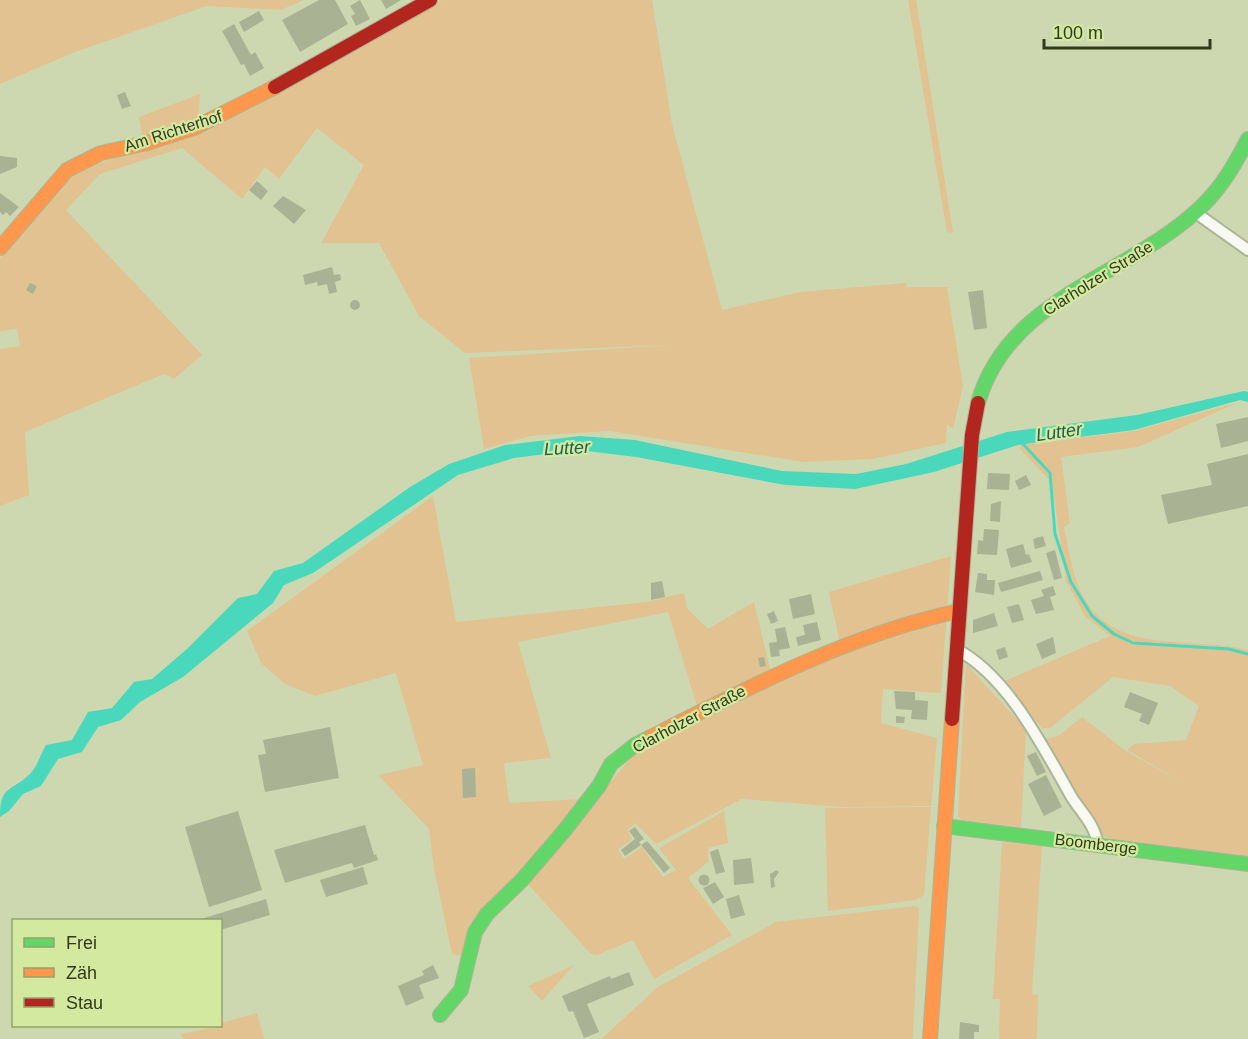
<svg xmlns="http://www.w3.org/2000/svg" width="1248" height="1039" viewBox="0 0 1248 1039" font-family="Helvetica,sans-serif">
<rect width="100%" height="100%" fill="#cdd8b1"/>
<path fill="#e2c290" d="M0 0H304L281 10 207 6 75 52 0 84Z
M442 0H652L672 124 722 310 800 292 907 283 905 290 907 287H947L963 386 953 429 947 424 946 443 873 459 804 462 609 431 531 436 484 449 469 358 671 345 465 353 419 316 379 243H321L364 165 317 128 279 179 265 167 242 199 182 148 100 174 66 210 202 355 174 379 164 374 25 432 29 495 0 506V349L20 346 17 329 0 331V258L70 173 189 133Z
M908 0H916L953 233 947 232Z
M200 94 198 121 143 140 139 117Z
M1239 402 1138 447 1061 457 1070 523 1064 527C1068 546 1071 567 1078 585 1106 659 1189 635 1248 650V857L1117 841 1100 835 1046 739 1060 735 1082 717 1126 751 1185 784 1127 750 1135 744 1186 740 1199 706 1170 686 1113 677 1050 728H1042L1002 682 1110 636 1085 616 1066 581 1052 483 1020 449V445L1134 431Z
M433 496 456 622 647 602 684 593 687 608 708 629 754 602 771 673 698 709 668 612 518 642 551 758 504 763 509 803 583 799 471 931 461 956 452 954 434 869 429 829 378 775 423 765 396 673 315 696 285 684 261 663 247 631Z
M951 556 941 693 883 689 881 723 937 738 931 806 842 807 742 799 656 844 635 823 627 830 632 839 618 850 624 859 642 847 663 877 676 870 659 848 724 811 728 843 708 848V862L688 878 732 935 654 979 633 940 597 955 590 953 526 882 636 752 756 689 842 653 829 592Z
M966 664 1026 729 1021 827 962 820 958 816Z
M931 807 924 895 916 900 828 911 825 808Z
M1002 842 1042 846 1032 994 1038 995 1037 1039H999L1000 999H993Z
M915 906 919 908 913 1039H601L658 987 776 922Z
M574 965 542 1001 528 986Z
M257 1013 264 1039H183L181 1034 220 1026 221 1023Z"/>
<path fill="#4ad8bd" d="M1244 391 1248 392V402L1240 400 1134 430 1018 445 934 472 855 489 785 485 636 457 578 450 514 458 458 475 313 573 284 585 273 603 183 677 140 702 121 720 98 727 82 752 58 759 41 786 23 794 9 811 0 817C0 785 11 792 30 774 37 767 41 753 46 745L72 740 88 712 112 708 134 682 152 679 188 648 238 598 257 594 274 571 303 563 410 487 449 464 505 445 580 436 635 440 782 471 856 474 906 464 1007 432 1137 415Z"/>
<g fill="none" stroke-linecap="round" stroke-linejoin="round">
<path stroke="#4ad8bd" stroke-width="3" d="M1022 440 1023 444 1050 473 1055 534 1071 582 1092 616 1114 634 1133 643 1229 649 1248 654"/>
</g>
<path fill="#a9b293" d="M319 0H335L348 24 300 52 282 20Z
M360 0 370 19 356 26 351 16 355 14 350 6Z
M381 0H401L386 9Z
M259 11 264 20 244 32 239 22Z
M234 24 251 55 255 52 264 68 250 76 244 64 241 65 222 31Z
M125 92 131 106 122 109 117 95Z
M0 156 17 158V167L0 174Z
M257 181 268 191 261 200 249 190Z
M0 193 19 207 10 216 6 212 3 215 0 212Z
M283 196 306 210 294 224 273 206Z
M332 267 334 275 340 274 341 280 335 282 337 292 329 294 327 284 318 286 317 282 305 285 303 275Z
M30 283 37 286 33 294 26 290Z
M983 290 987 328 974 330 968 292Z
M350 305a5 5 0 1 1 10 0a5 5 0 1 1-10 0Z
M1248 417V441L1221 448 1216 424Z
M1248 454V506L1168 524 1161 495 1212 485 1207 464Z
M988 473 1010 474 1009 490 987 489Z
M1026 475 1031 485 1019 490 1015 481Z
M1001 501 1000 522 990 521 991 504Z
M984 529 999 530 997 555 977 554 978 540 983 541Z
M1043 536 1046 546 1035 549 1033 539Z
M1023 544 1026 555 1029 554 1032 562 1011 568 1006 549Z
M1055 550 1062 578 1054 580 1046 553Z
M1040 571 1043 580 1001 592 998 583Z
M978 573 987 574V580H995L994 595 975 592Z
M662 581 665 597 651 600V583Z
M1053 586 1056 595 1050 597 1054 610 1036 614 1031 600 1044 596 1041 590Z
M811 594 815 614 793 619 789 599Z
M1019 604 1024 620 1012 623 1007 607Z
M774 611 778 621 771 624 767 614Z
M994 613 998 626 973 633V620Z
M817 622 821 640 798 646 796 637 805 635 803 625Z
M785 627 790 648 779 650 780 656 771 657 769 643 777 642 775 629Z
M1053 637 1056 653 1042 659 1036 644Z
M1005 647 1008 657 999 660 996 650Z
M764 657 766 666 760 667 758 658Z
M894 691 915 692V700L928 701 927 720 911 719 912 710 896 709Z
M1130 692 1158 703 1149 725 1139 721 1142 714 1124 707Z
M896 716 905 717 904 723H896Z
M330 727 339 778 265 792 258 755 266 754 263 740Z
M1036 752 1046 772 1037 776 1027 756Z
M475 768 476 797 463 798 462 769Z
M1046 775 1062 807 1044 816 1028 784Z
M238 811 262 890 209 907 185 827Z
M365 825 374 855 376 854 378 860 354 868 352 863 285 883 274 850Z
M635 827 644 839 639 842 641 845 625 856 621 850 635 839 629 831Z
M647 841 670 868 664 873 641 845Z
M718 849 725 872 716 874 710 852Z
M751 858 754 883 734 885 733 860Z
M363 867 368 884 326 897 320 880Z
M777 870 779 872 774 879 775 887 771 888 770 874Z
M698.5 880a5.5 5.5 0 1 1 11 0a5.5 5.5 0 1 1-11 0Z
M715 882 724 897 713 904 703 888Z
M739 895 745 915 731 919 726 899Z
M266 899 270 915 220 930V920H198Z
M433 965 439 978 419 985 424 998 406 1006 398 986 424 975 422 971Z
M629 972 634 985 587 1004 599 1032 584 1038 573 1011 569 1012 562 996 610 976 611 979Z
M960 1022 979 1025V1032H974V1039H959Z"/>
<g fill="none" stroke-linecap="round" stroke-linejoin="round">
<defs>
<path id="street" d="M1196 213 1248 250
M956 649C1008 676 1043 747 1071 796 1080 811 1097 827 1097 844"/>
<path id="fast" d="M978 403C1008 296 1130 276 1202 206 1222 187 1235 164 1248 139
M944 826 1248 864
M440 1015 461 990 475 932 487 914 522 880 564 831 599 786 611 764 635 745 651 737"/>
<path id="slow" d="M0 248 67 170 101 153 147 143 194 128 275 87
M651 737C749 687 851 634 959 611
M930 1039 952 719"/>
<path id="jam" d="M275 87 430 0
M952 719 972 435 978 403"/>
</defs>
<use href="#street" stroke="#acb596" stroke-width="14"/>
<use href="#fast" stroke="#acb596" stroke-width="16"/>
<use href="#slow" stroke="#acb596" stroke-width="16"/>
<use href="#jam" stroke="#acb596" stroke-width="16"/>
<use href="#street" stroke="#f8f9f3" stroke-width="10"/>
<use href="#fast" stroke="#63d668" stroke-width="14"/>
<use href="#slow" stroke="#ff974d" stroke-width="14"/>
<use href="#jam" stroke="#b3261e" stroke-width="14"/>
</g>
<g text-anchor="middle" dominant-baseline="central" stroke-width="4.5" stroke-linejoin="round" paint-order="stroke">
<g font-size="16" fill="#323a1c" stroke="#d3e9a0">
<text transform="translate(173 131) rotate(-18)">Am Richterhof</text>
<text transform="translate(1098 278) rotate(-32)">Clarholzer Straße</text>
<text transform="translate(689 719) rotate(-28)">Clarholzer Straße</text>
<text transform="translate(1096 844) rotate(7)">Boomberge</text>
</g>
<g font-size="18" font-style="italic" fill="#1c6056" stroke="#d3e9a0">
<text transform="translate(1059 432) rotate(-8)">Lutter</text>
<text transform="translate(567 448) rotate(-3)">Lutter</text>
</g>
</g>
<rect x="12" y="919" width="210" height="108" fill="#d3e9a0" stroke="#93a36b" stroke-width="1.5"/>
<rect x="24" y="938" width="30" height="9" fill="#63d668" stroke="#93a36b" stroke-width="1.5"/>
<text x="66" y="949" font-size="18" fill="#323a1c">Frei</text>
<rect x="24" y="968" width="30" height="9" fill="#ff974d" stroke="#93a36b" stroke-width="1.5"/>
<text x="66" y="979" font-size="18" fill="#323a1c">Zäh</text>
<rect x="24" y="998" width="30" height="9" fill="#b3261e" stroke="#93a36b" stroke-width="1.5"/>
<text x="66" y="1009" font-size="18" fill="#323a1c">Stau</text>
<path d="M1044 39v9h166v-9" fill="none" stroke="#323a1c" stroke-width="3"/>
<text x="1053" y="39" font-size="18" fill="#323a1c" stroke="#d3e9a0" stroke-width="4.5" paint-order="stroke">100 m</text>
</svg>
